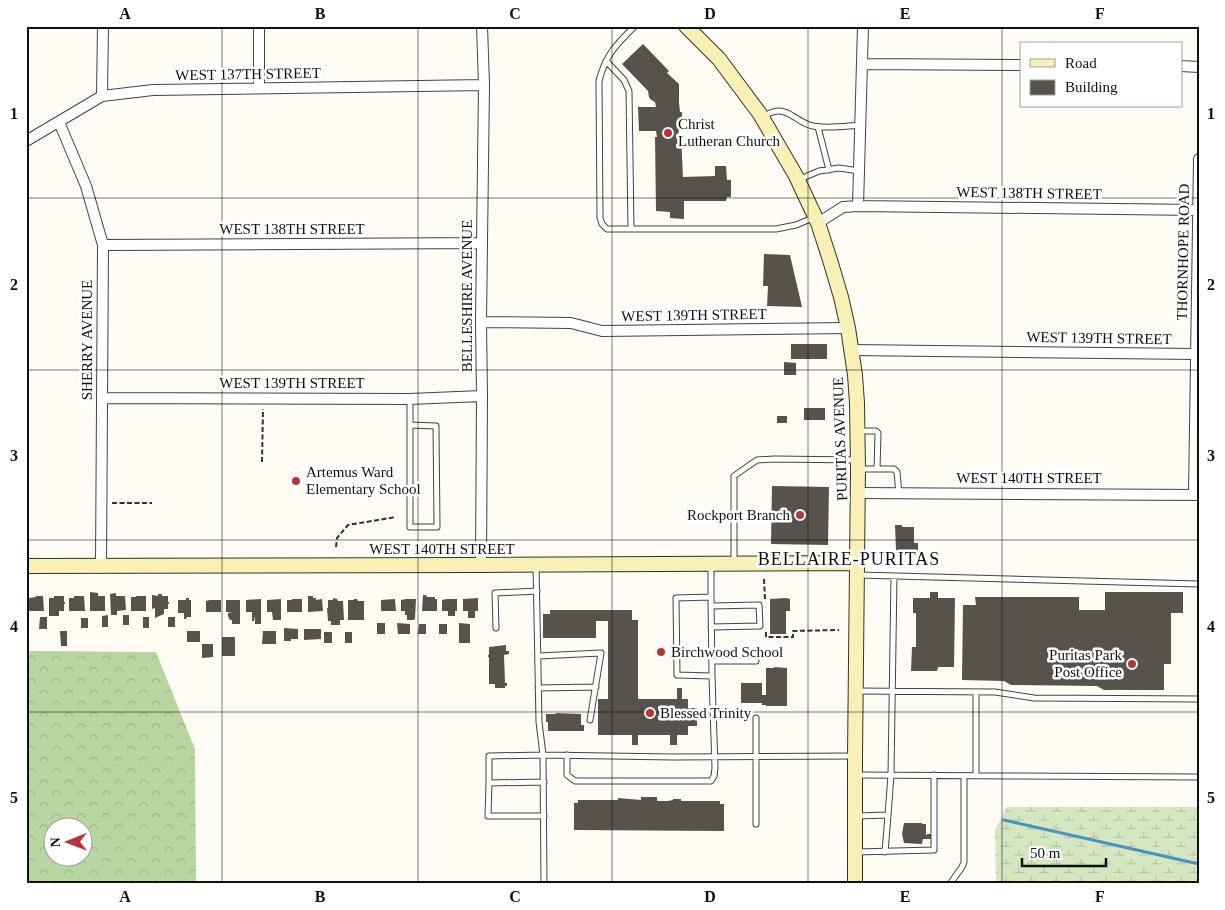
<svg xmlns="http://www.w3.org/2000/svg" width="1225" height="910" viewBox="0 0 1225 910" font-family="'Times New Roman',serif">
<defs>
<pattern id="forest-crowns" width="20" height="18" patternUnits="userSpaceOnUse" patternTransform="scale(1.25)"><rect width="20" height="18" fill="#b8d6a0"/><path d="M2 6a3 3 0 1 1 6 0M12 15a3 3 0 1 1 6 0" fill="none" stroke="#9db789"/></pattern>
<pattern id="wetland-marsh" width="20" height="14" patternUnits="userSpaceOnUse" patternTransform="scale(1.25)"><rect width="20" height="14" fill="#d4e7c0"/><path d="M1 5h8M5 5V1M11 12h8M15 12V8" fill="none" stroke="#b5c5a4"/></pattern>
</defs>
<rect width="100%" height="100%" fill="#fefcf4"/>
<path fill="url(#forest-crowns)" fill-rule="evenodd" d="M26 651 156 652 195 749 196 884H26ZM52 828H82V858H52Z"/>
<path fill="url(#wetland-marsh)" d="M1007 807H1199V884H996L995 830Z"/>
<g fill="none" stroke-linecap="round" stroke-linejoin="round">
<path stroke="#4a91c3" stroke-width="3" d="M1004 820 1199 864"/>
</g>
<path fill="#58524d" d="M643 44 669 71 667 73 679 84V102L680 112H682V125H680L678 135 681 136 683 177 715 176V166H726L727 180H731V197H727L726 201H684V219L670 218V212L656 211 655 137H657L656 131H639L638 107H656L655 102 651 100 649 97 648 91 622 64Z
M764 254 790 255 802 307 767 306 768 286H763Z
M791 344H827V359H791Z
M784 362 796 363V375H784Z
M804 408H825V420H804Z
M777 416H787V423H777Z
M772 486 829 487 828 545 771 544Z
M895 525H902V527H914V543H918V550H914V551H896Z
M90 592 98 593V596H105V611H90Z
M930 592H938V598H955L954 667H938L937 671H911L912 647H916V613H913V598H930Z
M1105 592H1183V613H1171V664H1164V690H1104L1097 686 1011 685 1004 681 962 680 963 605H976L975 597H1079V610H1105Z
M116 593V596H125L126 610 117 611V615H111L110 594Z
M158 594H162V596H168V602H169V604H168V609H164V614L155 618V608L152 609V595L158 596Z
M423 595H426L427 597H435V599H437V611H422Z
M36 596H43L44 611H29V598L36 597Z
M54 596H64V602H65V604H64V611H59V616H49V598H54Z
M74 596H84L85 611H69V598H74Z
M136 596H146V611H131V597H136Z
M308 596H313V598H316V600L322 599 323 611 308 612Z
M186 598H189V600H191V617H187L186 619H184V613H178V600H186Z
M333 598 337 599 338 601H343L344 620H340V625H331V621H328L327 608H328V600H333Z
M478 598V611H475V618H468V611H463V599Z
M786 598 790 599V611H786V634H770V599Z
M261 599V624H255V616L254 621H252V612H246V600Z
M281 599V620H273L272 612H267V600Z
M292 599H302V612H287V600H292Z
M354 599H357L358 601H364V620H348V600H354Z
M395 599 396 611H381V600Z
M406 599H416L415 619 413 620H407V615H405V611H401V600Z
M447 599H457V611H455V616H448V611H442V600Z
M210 600H221V612H206V601Z
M226 600H240V624H232V620H230L228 616V613L232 612H226Z
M550 610H632V620H638V699H677V688H682V699H688V708H697V726H688V735H677V745H670V735H638V745H632V735H598V699H608V621H596V638H543V614H550Z
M108 615V627H102V616Z
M123 615H129V625H123Z
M40 617H47V629H39Z
M143 617H149V628H143Z
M168 617H175V627H168Z
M81 618H88V628H81Z
M377 623H385V634H377Z
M397 623 410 624V634H398Z
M459 623 470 624V643H459Z
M419 624H426V634H418Z
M439 624H447V634H439Z
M284 628 298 629V639H291V641H284Z
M304 629H321V639L304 640Z
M60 631H67V646H61Z
M187 631H200V642H187Z
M263 631H276V644H262Z
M324 632H332V643H324Z
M345 632H352V643H345Z
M222 637H235V656H222Z
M202 644H213V657L202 658Z
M506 645V651H509V654L504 655 505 683H507V686H505V688H495V684H489V657H488V655H489V647Z
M774 667 787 668V706H766V705H762V703H741V683H762V695H766V668H774Z
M556 713 581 714V725H584V731H548V722H546V714H556Z
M641 797H657V801H668L673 800V799H681V801H720V804H724V831L574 830V803H578V800H618V798L641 800Z
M904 823H922V824H926V835H927V834H931V839H923L922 844 904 843 902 834Z"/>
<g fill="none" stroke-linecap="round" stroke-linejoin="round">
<defs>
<path id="lane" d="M635 26C616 45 606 54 599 81L600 218 602 224 607 229H776L796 225 815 217
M606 61 624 80 629 91 631 229
M762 118C765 116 769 113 773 112 788 107 799 124 813 126 828 129 845 126 861 125
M818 127 829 170
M798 180 819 171 839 168 859 171
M410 399V527H437L436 426 410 425
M858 431H876L878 433 877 469H860
M877 469H894L897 472 899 494
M734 562V476L757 460 774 459 858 460
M858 575 1199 584
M711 597V565
M711 627 760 626 759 605 711 606
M496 628 495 593 537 591
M538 656 601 653 590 720
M712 661H756
M538 688 596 687
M856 691 995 692 1034 698 1199 699
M756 718V824
M567 755V775L575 781H711L714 776 715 768 712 676 677 675 676 598 711 597 712 676
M857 775 1199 777
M976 776V692
M489 783V756L543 755 539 722 536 565
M544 816H488L489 783 544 782
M856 816 888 815 891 775 894 576
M855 852 934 850V775
M885 852 888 815
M544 884 543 755 674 757 855 756
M950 884 962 867 964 862V776"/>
<path id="street" d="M259 26V88
M863 64 1021 65
M1181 66 1199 67
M102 96 103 26
M59 122 86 186 103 245 101 565
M26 141 102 96 153 90 484 85
M858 206 1198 210
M818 223 843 207 858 206 863 26
M103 245 482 243
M481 322 571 323 602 331 848 328
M851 350 1196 354
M102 398 410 399 482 396
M858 493 1199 495
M1194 495 1199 159
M481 565 482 396 481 322 484 85 482 26"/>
<path id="secondary" d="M686 26 719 59 760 114 796 176 818 223 830 260 841 297 848 328 855 375 857 403 858 469 855 756V884
M26 566 481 565 858 563"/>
</defs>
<use href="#lane" stroke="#434343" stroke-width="7"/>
<use href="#street" stroke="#434343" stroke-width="12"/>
<use href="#secondary" stroke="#323232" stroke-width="16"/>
<path stroke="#323232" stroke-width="2" stroke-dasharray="5 2.5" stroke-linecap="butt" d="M262 462 263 409
M112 503H152
M336 547 337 538 348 525 396 517
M764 579 765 599
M766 632V637H793V631L839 630"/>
<use href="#lane" stroke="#fff" stroke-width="5"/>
<use href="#street" stroke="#fff" stroke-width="10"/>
<use href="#secondary" stroke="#f8f1b5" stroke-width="14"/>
</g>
<path fill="none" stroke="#101010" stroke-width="1" stroke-opacity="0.55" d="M222 26V884M418 26V884M612 26V884M808 26V884M1002 26V884M26 198H1199M26 370H1199M26 540H1199M26 712H1199"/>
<g fill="#b63338" stroke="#fff" stroke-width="2">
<circle cx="668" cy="133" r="5"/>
<circle cx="296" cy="481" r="5"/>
<circle cx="800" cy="515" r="5"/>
<circle cx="661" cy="652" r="5"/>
<circle cx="1132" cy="664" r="5"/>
<circle cx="650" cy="713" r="5"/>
</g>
<g text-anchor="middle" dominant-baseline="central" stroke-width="5" stroke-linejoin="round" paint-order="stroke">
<g font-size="15" fill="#101010" stroke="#fff">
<text transform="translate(248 74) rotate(-1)">WEST 137TH STREET</text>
<text transform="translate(1029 193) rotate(1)">WEST 138TH STREET</text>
<text x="292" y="229">WEST 138TH STREET</text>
<text transform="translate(1183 252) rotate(-89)">THORNHOPE ROAD</text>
<text transform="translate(467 296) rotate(-90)">BELLESHIRE AVENUE</text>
<text transform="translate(694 315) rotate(-1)">WEST 139TH STREET</text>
<text transform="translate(1099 338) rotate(1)">WEST 139TH STREET</text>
<text transform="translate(87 340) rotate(-90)">SHERRY AVENUE</text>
<text x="292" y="383">WEST 139TH STREET</text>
<text transform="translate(840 439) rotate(-92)">PURITAS AVENUE</text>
<text x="1029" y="478">WEST 140TH STREET</text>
<text x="442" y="549">WEST 140TH STREET</text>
</g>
<g font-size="15" fill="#101010" stroke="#fff" text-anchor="start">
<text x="678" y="124">Christ<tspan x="678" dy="17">Lutheran Church</tspan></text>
<text x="306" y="472">Artemus Ward<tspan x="306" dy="17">Elementary School</tspan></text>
<text x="790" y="515" text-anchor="end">Rockport Branch</text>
<text x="671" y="652">Birchwood School</text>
<text x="1122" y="655" text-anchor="end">Puritas Park<tspan x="1122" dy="17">Post Office</tspan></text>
<text x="660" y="713">Blessed Trinity</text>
</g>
<g font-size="18" letter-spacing="1" fill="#101010" stroke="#fff">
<text x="849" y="559">BELLAIRE-PURITAS</text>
</g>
</g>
<rect width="1225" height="910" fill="none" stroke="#ffffff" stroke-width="55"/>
<rect x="1020" y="42" width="162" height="65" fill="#ffffff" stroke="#9f9f9f"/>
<rect x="1030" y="59" width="25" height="8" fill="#f8f1b5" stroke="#9f9f9f"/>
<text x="1065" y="68" font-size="15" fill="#101010">Road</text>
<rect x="1030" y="80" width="25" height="15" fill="#58524d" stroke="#9f9f9f"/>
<text x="1065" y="92" font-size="15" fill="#101010">Building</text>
<g transform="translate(68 842) rotate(269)"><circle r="24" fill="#ffffff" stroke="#9f9f9f"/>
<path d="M0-4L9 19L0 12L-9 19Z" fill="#b63338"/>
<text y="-8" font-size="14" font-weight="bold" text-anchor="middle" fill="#101010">N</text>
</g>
<path d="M1022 858v8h84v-8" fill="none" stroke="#101010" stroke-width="2.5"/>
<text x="1030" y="858" font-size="15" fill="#101010" stroke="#ffffff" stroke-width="4" paint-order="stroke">50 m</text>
<rect x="28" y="28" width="1170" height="854" fill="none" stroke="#101010" stroke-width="2"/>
<g font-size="16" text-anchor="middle" font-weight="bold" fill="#101010">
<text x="125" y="19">A</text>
<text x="320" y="19">B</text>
<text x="515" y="19">C</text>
<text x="710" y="19">D</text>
<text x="905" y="19">E</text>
<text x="1100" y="19">F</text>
<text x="14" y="119">1</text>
<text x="1211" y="119">1</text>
<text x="14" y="290">2</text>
<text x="1211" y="290">2</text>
<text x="14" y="461">3</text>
<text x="1211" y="461">3</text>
<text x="14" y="632">4</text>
<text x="1211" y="632">4</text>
<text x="14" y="803">5</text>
<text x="1211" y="803">5</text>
<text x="125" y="902">A</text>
<text x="320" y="902">B</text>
<text x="515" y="902">C</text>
<text x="710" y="902">D</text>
<text x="905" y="902">E</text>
<text x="1100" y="902">F</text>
</g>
</svg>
